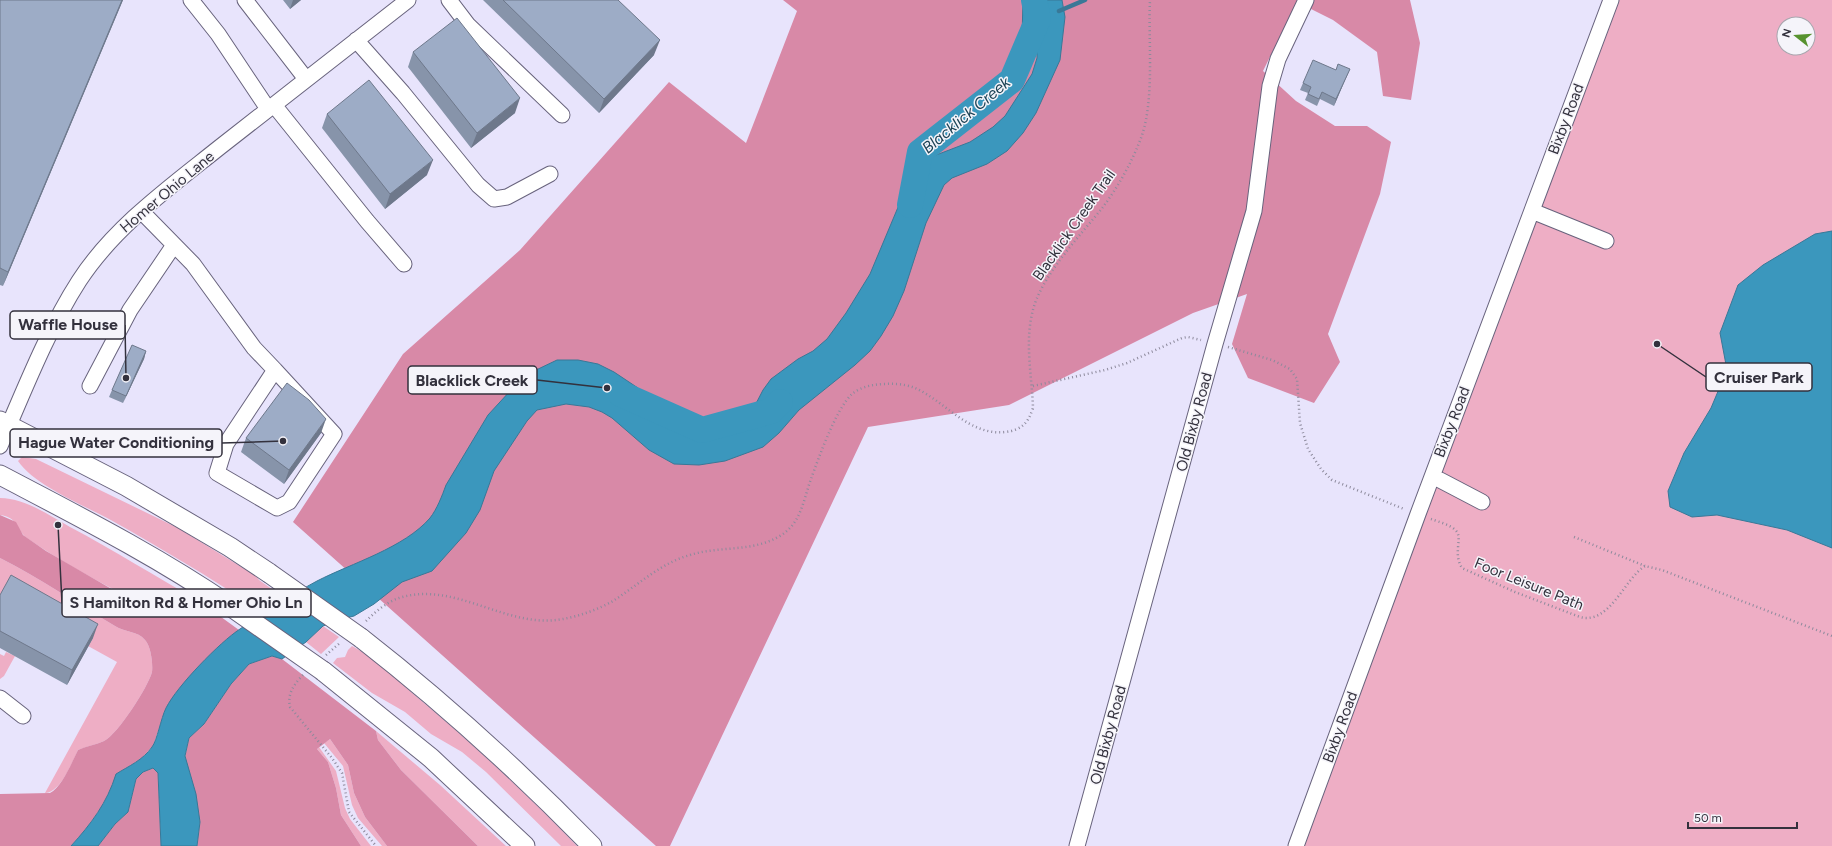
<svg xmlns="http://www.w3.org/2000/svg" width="1832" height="846" viewBox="0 0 1832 846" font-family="Figtree,sans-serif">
<rect width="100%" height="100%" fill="#e8e4fc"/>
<path fill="#eeaec5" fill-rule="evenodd" d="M1611 0H1832V846H1296ZM1784 24H1808V48H1784Z
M22 457 36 459 178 528 256 576 259 580 286 599 265 614C215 580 162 549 109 519 83 505 34 485 18 461Z
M0 498C24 498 49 515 70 527 114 550 156 577 199 601 173 610 145 612 122 594 90 577 57 559 27 538 16 530 18 517 0 515Z
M0 558C40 578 77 604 115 626 124 632 138 631 145 640 151 646 153 664 152 672 148 687 118 734 104 741 96 745 87 746 78 750 72 763 60 793 45 793L117 662 88 646 93 638 0 599Z
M323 626 339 637 321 654 306 642Z
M352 646C376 658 397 680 417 697 473 744 526 793 577 846H561L486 772 462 752 431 734 405 712 372 693 333 663 337 658 345 657 348 650Z
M6 652 15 656 4 676 0 679V654L4 656Z
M376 731 440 785 506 846H478L401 770 378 740Z
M330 739 348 765 354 793 365 817 387 846H382L358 818 352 805 343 766 324 743Z
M319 747 336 771 345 808 350 819 371 846H361L341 815 336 788 328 762 317 749Z"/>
<path fill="#d889a7" d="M783 0H1410L1420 43 1411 100 1383 96 1377 52 1333 20 1297 2 1263 71 1296 101 1335 126H1367L1391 142 1380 194 1328 334 1340 362 1314 403 1248 378 1232 344 1247 294 1193 313 1009 405 868 427 670 846H656L293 522 403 354 520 250 669 82 746 143 797 11Z
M0 515 16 522 23 535 46 551 122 595C145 612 173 610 199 601L239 630 197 670 166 708 153 746 141 759 120 772 101 808 86 829 71 846H0V794L50 793C62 787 72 762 78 750 86 746 96 745 104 741 118 734 148 687 152 672 153 664 151 646 145 640 138 631 124 632 115 626 77 604 40 578 0 558Z
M272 656 282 659 376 731 378 740 401 770 478 846H387L365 817 354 793 348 765 330 739 317 749 328 762 336 788 341 815 361 846H197L200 822 185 757 189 738 204 724 231 684 249 664Z
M153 768 158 773 161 846H98L115 824 128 812 136 779 143 772Z"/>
<path fill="#3b97bd" stroke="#397897" d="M1023 0H1062L1065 17 1060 60 1036 113 1023 133 1007 151 987 164 952 178 944 185 926 223 904 291 893 316 881 336 870 351 855 365 799 410 779 433 763 447 725 461 699 465 674 464 649 450 612 418 602 412 589 407 566 404 537 410 527 421 494 471 480 510 466 533 432 571 402 582 374 604 354 616 338 620 323 626 306 642 282 659 272 656 249 664 231 684 204 724 189 738 185 756 196 794 200 822 197 846H161L158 773 153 768 143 772 136 779 128 812 115 824 98 846H71C91 824 107 803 116 774 129 766 143 760 152 747 157 741 161 718 166 708 177 686 220 642 240 629 265 612 291 595 317 581 352 563 404 548 430 518 437 509 442 496 446 485L488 415 511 390 534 371 557 360H578L598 364 614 372 638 388 656 412 672 425 687 431 726 433 740 426 748 419 763 390 771 379 798 359 813 351 827 339 846 313 870 274 909 181 920 164 931 157 970 142 993 127 1005 116 1032 74 1037 58V47L1033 37H1022Z
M1832 231V548L1787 530 1717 515 1692 517 1670 507 1668 491 1684 453 1711 408 1727 370 1720 333 1738 285 1763 265 1815 234Z"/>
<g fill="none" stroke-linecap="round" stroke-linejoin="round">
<path stroke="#397897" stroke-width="4.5" d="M1059 11 1085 0"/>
<path stroke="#3b97bd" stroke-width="26" d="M910 205 920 152 1012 80 1038 19 1034 0
M621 394 702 430 771 411 780 402"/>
<defs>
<path id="minor" d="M191 0 218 34 268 109
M245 0 306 79
M449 0 468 25 562 115
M356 40 403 93 478 185 494 199 507 197 550 174
M274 105 367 221 404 264
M1532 211 1606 241
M142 212 193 264 254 348 275 370 226 444 217 473 277 508 289 502 334 434 275 370
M90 386 130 310 174 245
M0 446C23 393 48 329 79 281 114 227 170 187 220 147 283 98 345 49 408 0
M1440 480 1482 502
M0 698 23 716
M1077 846 1215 344 1254 211 1270 86 1278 59 1306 0
M1296 846 1418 514 1611 0"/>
<path id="major" d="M0 421 126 486 230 547 269 573
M0 475C78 516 157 556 230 606
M361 638C443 702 519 771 592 846
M323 671 431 758 525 846"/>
</defs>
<use href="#minor" stroke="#68637d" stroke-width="17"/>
<use href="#major" stroke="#68637d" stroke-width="21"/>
<path stroke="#8d8a9c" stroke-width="2.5" stroke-dasharray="1 3" stroke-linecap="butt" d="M1228 347 1272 360 1290 369 1297 379 1300 423 1308 449 1321 469 1332 480 1404 509
M1033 386 1105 370 1127 363 1182 338 1188 337 1201 340
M1431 519C1439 522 1452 525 1457 532 1462 540 1453 554 1462 568L1515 592 1580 617C1610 625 1624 579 1645 566L1662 570 1832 636
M1574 537 1645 566
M366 621C375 612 387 602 399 598 456 580 507 630 563 619 580 616 599 609 613 601 638 585 661 563 690 555 718 546 752 552 778 537 801 525 803 501 811 479 819 457 836 409 852 394 858 389 866 386 874 385 887 383 903 383 915 388 945 401 969 436 1005 432 1022 430 1028 423 1033 408 1032 377 1025 344 1032 314 1039 278 1080 236 1103 207 1118 187 1132 162 1141 138 1155 100 1148 41 1150 0
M326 655 341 642
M303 675C294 684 287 694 290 707L332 758 342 773 349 812 376 846"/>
<use href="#minor" stroke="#fff" stroke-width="15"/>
<use href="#major" stroke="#fff" stroke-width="19"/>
<defs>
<path id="major-bridge" d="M269 573 361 638
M230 606 323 671"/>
</defs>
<use href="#major-bridge" stroke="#68637d" stroke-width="21" stroke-linecap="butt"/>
<use href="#major-bridge" stroke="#fff" stroke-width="19"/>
</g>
<path fill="#8794aa" d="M0 0H123L3 286 0 285Z
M283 0H301L290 9Z
M483 0H618L654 55 599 113Z
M413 52 515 113 471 148 408 67Z
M1350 69 1334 106 1320 99 1317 106 1305 100 1308 93 1300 90 1303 83 1336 70Z
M327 114 427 175 385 209 322 128Z
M146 351 144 359 123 403 109 397 112 390Z
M321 433 284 484 241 452 246 438Z
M0 595 93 638 67 685 0 648Z"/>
<path fill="#6e788b" d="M122 0H123L3 286 8 272Z
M293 0H301L290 9Z
M660 40 654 55 599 113 604 99Z
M1350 69 1347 75 1334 106 1336 99Z
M520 98 515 113 471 148 477 133Z
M433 160 427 175 385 209 390 194Z
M146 351 144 359 123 403 126 396Z
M326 419 321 433 284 484 289 470Z
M98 624 93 638 67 685 72 670Z"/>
<path fill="#9dacc6" stroke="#6e788b" d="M0 0H122L8 272 0 268Z
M503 0H618L660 40 604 99Z
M457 18 520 98 477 133 413 52Z
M1313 60 1336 70 1338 64 1350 69 1336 99 1322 92 1319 99 1308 94 1311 87 1303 83Z
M369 80 433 160 390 194 327 114Z
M132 345 146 351 126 396 112 390Z
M287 383 309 400 326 419 289 470 246 438Z
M11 575 98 624 72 670 0 631V595Z"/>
<g text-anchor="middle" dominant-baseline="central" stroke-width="3" stroke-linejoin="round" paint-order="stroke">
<g font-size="15" fill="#33313d" stroke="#f5f4fa">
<text transform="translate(1566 119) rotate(-69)">Bixby Road</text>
<text transform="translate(167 192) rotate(-40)">Homer Ohio Lane</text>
<text transform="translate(1074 225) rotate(-55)">Blacklick Creek Trail</text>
<text transform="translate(1194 422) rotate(-75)">Old Bixby Road</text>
<text transform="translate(1452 422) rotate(-69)">Bixby Road</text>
<text transform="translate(1529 584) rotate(22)">Foor Leisure Path</text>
<text transform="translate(1340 727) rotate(-70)">Bixby Road</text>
<text transform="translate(1108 735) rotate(-75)">Old Bixby Road</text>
</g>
<g font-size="16" font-style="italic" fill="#1d4456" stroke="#f5f4fa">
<text transform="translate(966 115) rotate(-40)">Blacklick Creek</text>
</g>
</g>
<path fill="none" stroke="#33313d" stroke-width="1.5" d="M126 378L125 325M1657 344L1706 377M607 388L537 380M283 441L222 443M58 525L62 603"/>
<g fill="#33313d" stroke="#f5f4fa" stroke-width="1.5">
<circle cx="126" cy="378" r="4"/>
<circle cx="1657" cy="344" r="4"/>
<circle cx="607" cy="388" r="4"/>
<circle cx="283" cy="441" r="4"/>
<circle cx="58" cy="525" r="4"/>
</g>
<g fill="#f5f4fa" stroke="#33313d" stroke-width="1.5">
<rect x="10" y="311" width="115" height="28" rx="4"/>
<rect x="1706" y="363" width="106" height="28" rx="4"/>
<rect x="408" y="366" width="129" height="28" rx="4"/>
<rect x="10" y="429" width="212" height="28" rx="4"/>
<rect x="62" y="589" width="249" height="28" rx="4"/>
</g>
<g font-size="16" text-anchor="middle" font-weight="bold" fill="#33313d">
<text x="68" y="330">Waffle House</text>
<text x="1759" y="383">Cruiser Park</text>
<text x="472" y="386">Blacklick Creek</text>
<text x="116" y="448">Hague Water Conditioning</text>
<text x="186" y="608">S Hamilton Rd &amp; Homer Ohio Ln</text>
</g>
<g transform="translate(1796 36) rotate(287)"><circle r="19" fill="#f5f4fa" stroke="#a7a6ae"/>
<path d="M0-3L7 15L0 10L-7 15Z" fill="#57922f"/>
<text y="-6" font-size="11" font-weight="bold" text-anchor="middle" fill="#33313d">N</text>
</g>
<path d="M1688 822v6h109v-6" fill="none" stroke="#33313d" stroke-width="2"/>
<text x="1694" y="822" font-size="12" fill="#33313d" stroke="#f5f4fa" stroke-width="3" paint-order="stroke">50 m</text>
</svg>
